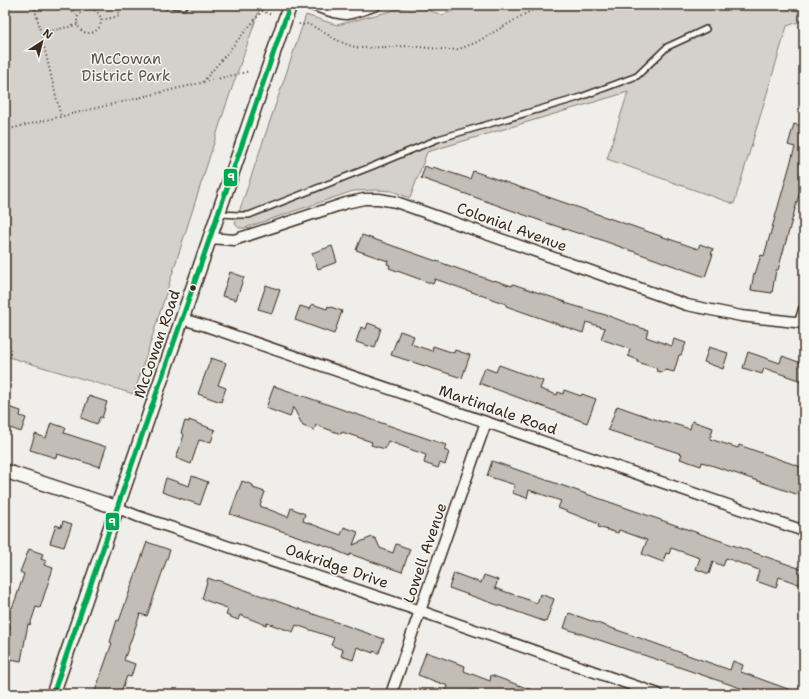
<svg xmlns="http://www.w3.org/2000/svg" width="809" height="699" viewBox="0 0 809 699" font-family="'Shantell Sans',sans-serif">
<rect width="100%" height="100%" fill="#efeeea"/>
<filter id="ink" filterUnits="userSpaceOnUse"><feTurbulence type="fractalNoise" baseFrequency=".025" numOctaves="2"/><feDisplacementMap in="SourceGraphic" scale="8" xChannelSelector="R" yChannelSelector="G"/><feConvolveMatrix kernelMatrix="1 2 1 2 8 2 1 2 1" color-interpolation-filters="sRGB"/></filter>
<g filter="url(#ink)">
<path fill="#d4d1cc" stroke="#887e75" d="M5 5H261L226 105 134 394 5 356Z
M414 5 442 15 469 5H804V20L787 26 734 204 607 159 628 92 427 152 410 198 392 191 377 190 353 191 245 228H239L235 224 306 15 337 25Z"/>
<path fill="#c2bdb7" stroke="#3b2a1e" d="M794 124 804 127V177L778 270H776L772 293 751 290 754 273 755 274 761 255 764 256 795 147 788 145Z
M425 166 432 169 433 167 470 179 473 171 698 249 700 244 713 249 711 254H713L705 277 590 236 580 233V234L547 223 421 178Z
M362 235 493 281 494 280 512 286 513 284 566 302 565 303 609 316 638 327 648 330 646 337 672 346 674 339 686 343 681 355H679L674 372 666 370 661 372 657 371 656 368 637 362 638 360 628 356 630 349 601 339 605 328 586 322 583 333 506 306V304L435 279 433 284 389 268 390 265 387 264 388 261 356 250Z
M332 246 337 262 318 269 312 253Z
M230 272 244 277 236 300 222 296Z
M266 285 280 290 272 313 258 309Z
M312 304 327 309 328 306 342 311 334 334 295 320 300 306 310 309Z
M368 323 381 328 375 348 356 342 361 327 366 329Z
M400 331 414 336 411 344 432 351 433 346 454 353 455 350 470 355 462 378 391 355Z
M709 347 728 353 723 369 704 362Z
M748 352 780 363 782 356 804 364V382L764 368 762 374 743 368Z
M211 358 226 363 218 385 226 388 221 402 198 394Z
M499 365 543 381 540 389 557 395 558 392 563 394 564 390 581 396 582 394 596 399 587 423 479 383 485 368 496 372Z
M274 386 446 445 444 450 449 452 445 465 440 463 438 468 424 463 426 455 388 441 385 449 371 445 372 442 342 432 341 434 316 425 314 430 303 426 293 407 290 417 266 408Z
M89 396 107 402 102 418 100 417 97 424 81 418Z
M5 406 21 411 20 416 26 418 21 432 5 426Z
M617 406 663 422 664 421 690 429 692 421 713 428 710 439 738 448 739 445 804 468V489L802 496 702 462 701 466 680 459 682 454 608 430Z
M189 420 215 430 211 442 208 441 207 442 199 440 191 464 176 458 184 435 181 433 185 421 189 422Z
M51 423 66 428 64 433 106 447 100 467 57 454 56 458 30 450 35 434 46 438Z
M492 461 804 570V586L779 577 776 588 756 581 759 570 726 558 723 566 713 562 709 574 696 569 700 558 671 548 669 554 666 553 663 562 642 554 647 540 619 530 618 533 598 527 599 524 558 508 561 501 529 490 527 498 512 493 515 485 487 476Z
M192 476 208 482 200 505 162 492 166 478 189 486Z
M242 481 253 485V488L265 492 260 506 288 517 291 508 305 514 303 521 341 535 344 527 358 532 353 545 372 537 376 539 380 548 393 553 396 544 410 549 402 572 350 554 349 556 335 550V549L297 536 230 514Z
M63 521 72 524 64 547 50 543 56 525 61 527Z
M147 542 170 550 147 616 140 614 124 660 135 664 131 677 127 676 120 694H94L112 643 110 642 117 620 119 621Z
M29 549 43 554 41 559 46 561 44 565 53 568 40 608 36 607 30 625 28 624 21 661 5 658V653L10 626 7 625 8 621 5 620V606L12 608 16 598 24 574 20 572Z
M454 573 481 583 484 575 498 580 495 588 537 603 540 594 554 599 546 622 449 588Z
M208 578 216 581 217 580 384 639 379 653 373 651V653L357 647 353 660 341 656 343 650 331 645 334 638 296 625 293 632 267 623 266 625 240 615 238 620 226 615 228 610 227 609V608L202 599Z
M569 613 730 670 733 661 743 665 741 672 799 693V694H758L564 628Z
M426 652 465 666 464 671 490 681 491 675 540 693V694H483L472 690 470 694H445L448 686 418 675Z"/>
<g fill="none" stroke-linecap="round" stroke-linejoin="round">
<defs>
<path id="lane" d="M173 5 183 6 185 5
M220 214 239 215H249L373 166 438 139 578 98 637 76 667 47 706 29"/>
<path id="street" d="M312 5C322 8 335 14 346 14 356 13 367 8 376 5
M210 238 234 240 346 203 364 199H379L396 202 687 305 741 316 804 323
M182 319 206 326 804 531
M800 323 804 309
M118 508 137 516 420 611 658 694
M391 694 486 422"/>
<path id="secondary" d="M5 471 118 508
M53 694 290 5"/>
</defs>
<use href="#lane" stroke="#3b2a1e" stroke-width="8"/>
<use href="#street" stroke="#3b2a1e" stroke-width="13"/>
<use href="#secondary" stroke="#3b2a1e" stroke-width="16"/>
<path stroke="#3b2a1e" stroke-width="2" stroke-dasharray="1 3" stroke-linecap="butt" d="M34 5 61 117
M49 5H54
M67 5 77 16
M159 5 163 8 167 10
M77 21a12 12 0 1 1 24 0a12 12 0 1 1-24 0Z
M102 20 119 16 118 5
M299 24 301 25 308 24C325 32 342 46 361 48L409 46 450 50 459 49 475 43 525 14 541 5
M41 33 77 25
M203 82 262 11 272 15
M5 130 250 71"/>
<use href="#lane" stroke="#f6f6f2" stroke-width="5"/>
<use href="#street" stroke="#f6f6f2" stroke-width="10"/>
<use href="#secondary" stroke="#f6f6f2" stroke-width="13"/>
<defs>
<path id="bus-1" d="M53 694 290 5"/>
</defs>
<use href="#bus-1" stroke="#f6f6f2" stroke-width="8"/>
<use href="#bus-1" stroke="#00a651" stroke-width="5"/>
</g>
</g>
<circle fill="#3b2a1e" stroke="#f6f6f2" stroke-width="1.5" cx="193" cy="288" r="3.5"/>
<g text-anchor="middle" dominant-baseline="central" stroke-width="3" stroke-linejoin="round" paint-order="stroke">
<g font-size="15" fill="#61544a" stroke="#f6f6f2">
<text x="126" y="59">McCowan<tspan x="126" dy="17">District Park</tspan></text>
</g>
<g font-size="15" fill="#3b2a1e" stroke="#f6f6f2">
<text transform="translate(512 227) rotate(20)">Colonial Avenue</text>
<text transform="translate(157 344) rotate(-71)">McCowan Road</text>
<text transform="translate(498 410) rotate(19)">Martindale Road</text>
<text transform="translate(425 553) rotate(-71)">Lowell Avenue</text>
<text transform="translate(337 566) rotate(19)">Oakridge Drive</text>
</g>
</g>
<g stroke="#f6f6f2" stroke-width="1.5">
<rect x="223" y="168" width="15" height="19" rx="4" fill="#00a651"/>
<rect x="105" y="512" width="15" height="19" rx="4" fill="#00a651"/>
</g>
<g font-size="11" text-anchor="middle" font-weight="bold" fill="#fff">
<text x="231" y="181">9</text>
<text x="112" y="526">9</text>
</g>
<rect width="809" height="699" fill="none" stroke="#f6f6f2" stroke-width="20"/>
<rect x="10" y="10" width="789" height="679" fill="none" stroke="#3b2a1e" stroke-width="1.5" filter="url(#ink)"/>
<g transform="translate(42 42) rotate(36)" stroke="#f6f6f2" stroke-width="3" paint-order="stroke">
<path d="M0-3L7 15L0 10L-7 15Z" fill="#3b2a1e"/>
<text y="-6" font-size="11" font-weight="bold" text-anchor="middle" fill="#3b2a1e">N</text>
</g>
</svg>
